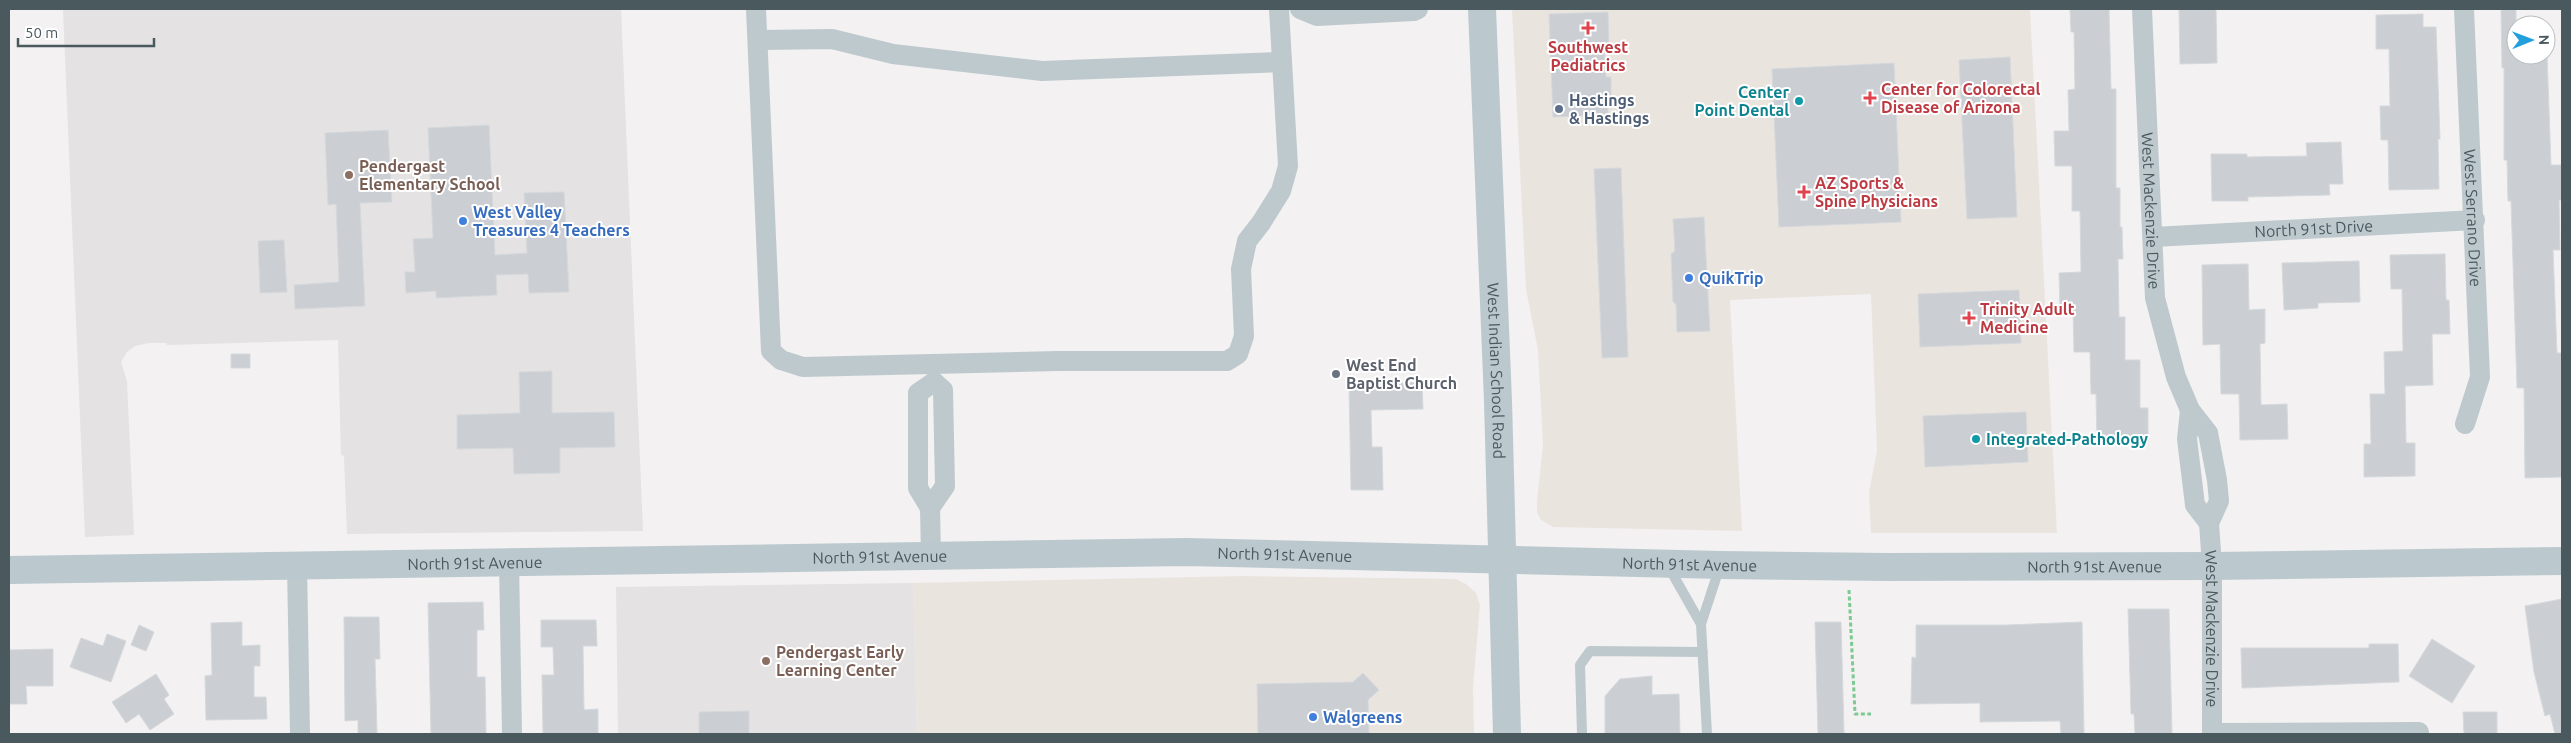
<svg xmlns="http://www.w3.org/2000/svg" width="2571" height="743" viewBox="0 0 2571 743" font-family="Ubuntu,sans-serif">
<rect width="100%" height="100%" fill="#f3f1f2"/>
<path fill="#eae4df" d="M1512 9H2030L2057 533H1871L1869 492 1877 451 1871 294 1730 300 1742 531 1553 527 1541 520 1537 512V501L1543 445 1538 350 1526 289Z
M1243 576 1456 579 1466 584 1476 593 1480 605 1473 687 1474 734H917L913 583Z"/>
<path fill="#e4e2e3" d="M63 9H621L643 531 347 534 344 456 341 455 338 340 167 345V343H149L135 346 127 352 121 362 127 381 134 535 85 537Z
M913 583 917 734H618L616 587Z"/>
<path fill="#cbcfd3" stroke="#d5d9dc" d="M2070 9H2109L2111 89H2116V188H2120V227H2122L2123 259H2118L2119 317H2125V360H2140V408H2148V442L2097 443 2096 394H2091L2090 352H2074L2073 308H2060L2059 273 2081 272 2080 211H2072V166H2055L2054 131H2069L2068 90 2075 89 2074 32H2071Z
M2179 9H2216L2217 63 2180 64Z
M2501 9H2516V55H2547L2551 165H2562V200H2559L2560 250H2553L2557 353H2562V477L2525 478 2524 388H2517L2511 201H2508L2507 160H2504V68H2502Z
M1608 12 1609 45H1604L1606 77H1611V97L1608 98V115L1553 117 1549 14Z
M2423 14V27H2436L2440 139H2438L2439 189 2389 190 2388 140H2381L2380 106H2390L2389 49H2376V15Z
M2010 57 2017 217 1967 219 1959 60Z
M1894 63 1901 222 1779 227 1772 69Z
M489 125 495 255 527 253 524 193 564 192 569 292 529 293 528 274 496 275 497 295 436 298V291L406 293 405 272H415L413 239 433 238 428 128Z
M388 130 392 202 360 203 365 306 295 309 294 285 339 282 336 204 328 205 325 133Z
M2341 142 2343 184H2329L2330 195 2248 197V201H2212L2211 154H2247V157L2307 156 2306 143Z
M1621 168 1628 357 1602 358 1594 169Z
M1704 217 1710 331 1677 332 1676 304 1673 302 1671 254 1675 251 1673 219Z
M284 240 287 292 260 293 258 241Z
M2445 254 2446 300H2449L2450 334H2432L2433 385 2405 386 2406 443H2415V476L2364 477V444H2371L2370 394H2385L2384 352 2403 351 2402 289H2391L2390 255Z
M2359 261 2360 302 2318 303V308L2284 310 2282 263Z
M2248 264 2249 310 2265 309V343L2260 344 2261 405 2287 404 2288 439 2240 440 2239 394H2221L2220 344 2203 345 2202 265Z
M2019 290 2021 343 1920 347 1918 294Z
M231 354H250V368H231Z
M552 371V413L614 412 615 447 560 448V473L514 474 513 448 457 449V415L520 413 519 372Z
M1422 382 1423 409 1371 410 1372 447H1382L1383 490H1351L1349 386Z
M2026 412 2028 462 1925 467 1923 416Z
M2562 599V734H2555L2550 714 2545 716 2534 672 2525 606Z
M483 602 484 630H477V677H485L486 734H431L428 603Z
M2128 609H2169L2172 734H2135L2134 714H2131Z
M344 617H379L380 659H375L377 734H358V720L345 721Z
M541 620H596L597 646H583L584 710 598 709V734H543L542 675H554L553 647H541Z
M242 622V646L260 645V666H254V697H266L267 719 206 720 205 676 212 675 211 623Z
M1815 622H1841L1844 733 1818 734Z
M2082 622 2084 734H2061L2060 721 1980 722V703L1911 704 1912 657 1916 658V625H2007Z
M139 625 154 632 146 651 131 645Z
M107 634 126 641 111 682 70 667 81 638 103 646Z
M2432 639 2475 666 2452 703 2409 676Z
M2369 644H2398L2399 682 2242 688 2241 648H2369Z
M53 649V686H26L27 704H9V650Z
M1363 673 1379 690 1368 700 1369 734H1258L1257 684 1353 682Z
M156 674 169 695 164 699 174 714 150 730 139 714 126 723 112 702Z
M1652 676V695L1679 694 1680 734H1605V696L1620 679Z
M749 711V734H699V712Z
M2463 712H2497V734H2464Z"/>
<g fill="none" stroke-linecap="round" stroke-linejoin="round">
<path stroke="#7cca91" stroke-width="3" stroke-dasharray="4 2.5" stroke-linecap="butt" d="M1849 590 1855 714H1871"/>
<path stroke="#bec9cd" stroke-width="10" d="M1668 566 1701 624
M1582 734 1580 665 1590 651 1703 652
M1707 734 1701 624 1720 566"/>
<g stroke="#bec9cd" stroke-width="20">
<path d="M756 9 771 351 781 360 803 367 1058 361H1227L1238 354 1244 336 1241 269 1247 241 1261 223 1281 191 1288 166 1279 9"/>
<path d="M1300 9 1317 16 1414 11 1418 9"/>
<path id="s1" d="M2142 9 2155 298 2176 377 2190 410 2208 433 2217 480 2219 501 2209 523 2212 566V734"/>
<path id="s2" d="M2464 9 2480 377 2465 424"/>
<path d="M758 40 832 39 893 54 1042 71 1282 62"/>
<path id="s3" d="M2153 237 2475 220"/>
<path d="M2190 410 2187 439 2195 505 2209 523"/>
<path d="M930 508 945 486 943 390 934 382"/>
<path d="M931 555 930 508 918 488V393L934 382"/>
<path d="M509 561 512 734"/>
<path d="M297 565 300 734"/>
<path d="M2212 733 2419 732V734"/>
</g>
<g stroke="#bbc9ce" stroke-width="28">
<path id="s4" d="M1482 9 1498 401 1507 734"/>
<path id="s5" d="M9 570 1186 552 1721 565 1887 567 2212 566 2562 561"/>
</g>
</g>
<g fill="#e0444e" stroke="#fff" stroke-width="2">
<path d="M1585.5 20.5h5v5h5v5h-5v5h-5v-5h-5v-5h5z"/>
<path d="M1867.5 90.5h5v5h5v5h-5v5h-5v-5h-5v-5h5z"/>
<path d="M1801.5 184.5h5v5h5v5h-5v5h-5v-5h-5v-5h5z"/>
<path d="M1966.5 310.5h5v5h5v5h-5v5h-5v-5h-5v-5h5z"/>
</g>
<g fill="#0f9aa8" stroke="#fff" stroke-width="2">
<circle cx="1799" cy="101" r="5"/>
<circle cx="1976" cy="439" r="5"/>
</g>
<circle fill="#5c6f8a" stroke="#fff" stroke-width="2" cx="1559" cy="109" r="5"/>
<g fill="#8d6e63" stroke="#fff" stroke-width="2">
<circle cx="349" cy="175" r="5"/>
<circle cx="766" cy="661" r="5"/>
</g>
<g fill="#3f7fe0" stroke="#fff" stroke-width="2">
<circle cx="463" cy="221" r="5"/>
<circle cx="1689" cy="278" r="5"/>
<circle cx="1313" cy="717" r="5"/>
</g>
<circle fill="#6b7280" stroke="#fff" stroke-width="2" cx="1336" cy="374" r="5"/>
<g text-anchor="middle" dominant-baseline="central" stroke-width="4" stroke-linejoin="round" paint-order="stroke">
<g font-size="16" font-weight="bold" fill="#be3a42" stroke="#fff" text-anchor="start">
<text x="1588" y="47" text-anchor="middle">Southwest<tspan x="1588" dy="18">Pediatrics</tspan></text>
<text x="1881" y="89">Center for Colorectal<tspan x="1881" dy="18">Disease of Arizona</tspan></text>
<text x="1815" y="183">AZ Sports &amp;<tspan x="1815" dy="18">Spine Physicians</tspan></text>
<text x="1980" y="309">Trinity Adult<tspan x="1980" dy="18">Medicine</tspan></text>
</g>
<g font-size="16" font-weight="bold" fill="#0d838f" stroke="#fff" text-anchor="end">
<text x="1789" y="92">Center<tspan x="1789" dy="18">Point Dental</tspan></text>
<text x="1986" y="439" text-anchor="start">Integrated-Pathology</text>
</g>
<g font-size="16" font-weight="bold" fill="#4e5e75" stroke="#fff" text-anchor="start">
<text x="1569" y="100">Hastings<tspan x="1569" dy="18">&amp; Hastings</tspan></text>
</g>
<g font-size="16" font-weight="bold" fill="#785e54" stroke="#fff" text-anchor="start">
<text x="359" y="166">Pendergast<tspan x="359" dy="18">Elementary School</tspan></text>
<text x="776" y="652">Pendergast Early<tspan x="776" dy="18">Learning Center</tspan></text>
</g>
<g font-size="16" font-weight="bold" fill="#366cbe" stroke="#fff" text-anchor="start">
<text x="473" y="212">West Valley<tspan x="473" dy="18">Treasures 4 Teachers</tspan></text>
<text x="1699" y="278">QuikTrip</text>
<text x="1323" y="717">Walgreens</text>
</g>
<g font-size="16" fill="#4a595e" stroke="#fff">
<text stroke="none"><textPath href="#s1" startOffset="202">West Mackenzie Drive</textPath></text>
<text stroke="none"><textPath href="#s2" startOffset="209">West Serrano Drive</textPath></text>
<text stroke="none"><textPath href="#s3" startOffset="161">North 91st Drive</textPath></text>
<text stroke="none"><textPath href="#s4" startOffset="362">West Indian School Road</textPath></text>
<text stroke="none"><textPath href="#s5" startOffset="1276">North 91st Avenue</textPath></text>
<text stroke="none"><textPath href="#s5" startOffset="871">North 91st Avenue</textPath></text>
<text stroke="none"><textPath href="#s5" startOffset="466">North 91st Avenue</textPath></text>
<text stroke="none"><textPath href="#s5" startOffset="1681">North 91st Avenue</textPath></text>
<text stroke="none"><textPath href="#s5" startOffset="2086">North 91st Avenue</textPath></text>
<text stroke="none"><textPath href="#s1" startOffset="635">West Mackenzie Drive</textPath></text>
</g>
<g font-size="16" font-weight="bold" fill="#5b616d" stroke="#fff" text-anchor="start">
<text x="1346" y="365">West End<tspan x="1346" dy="18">Baptist Church</tspan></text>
</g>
</g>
<rect width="2571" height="743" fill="none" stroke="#4a595e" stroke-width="20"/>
<g transform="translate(2531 40) rotate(89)"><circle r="24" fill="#ffffff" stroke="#b7bdbf"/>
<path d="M0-4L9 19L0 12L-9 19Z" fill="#23a0dc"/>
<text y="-8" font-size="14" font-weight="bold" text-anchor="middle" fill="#4a595e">N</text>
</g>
<path d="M18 38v8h136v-8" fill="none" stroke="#4a595e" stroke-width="2.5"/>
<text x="25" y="38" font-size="15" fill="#4a595e" stroke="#ffffff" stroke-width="4" paint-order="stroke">50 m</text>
</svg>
